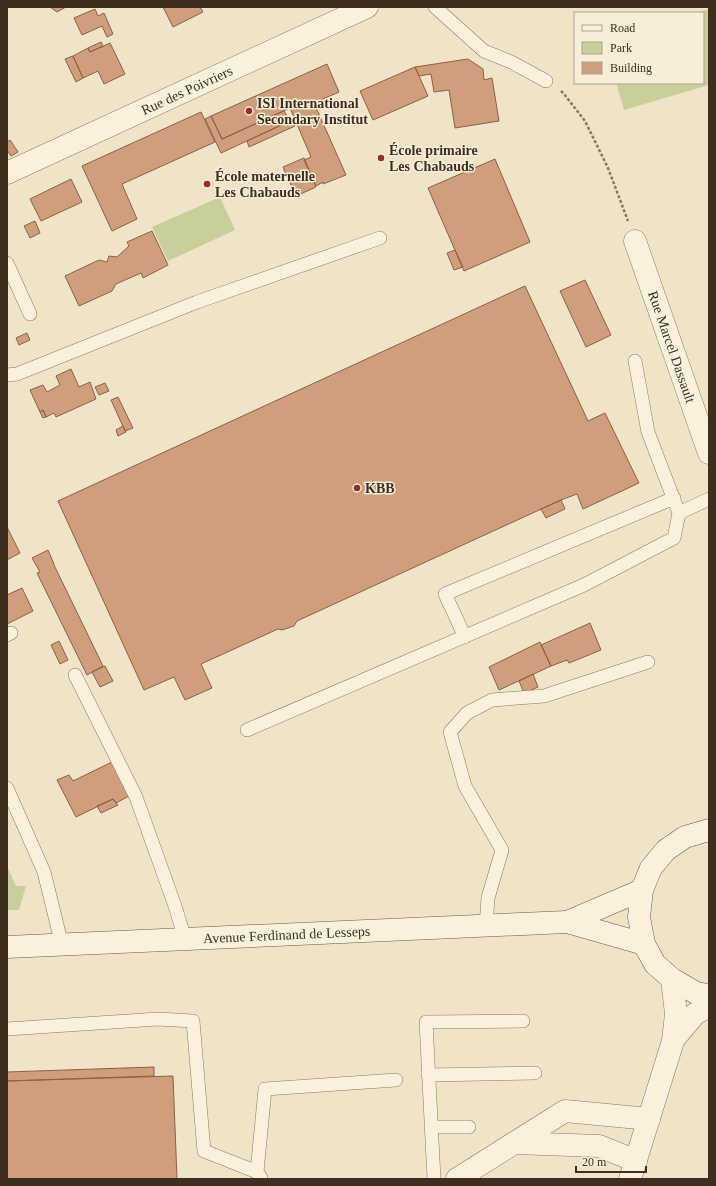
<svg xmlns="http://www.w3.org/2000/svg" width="716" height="1186" viewBox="0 0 716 1186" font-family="Georgia,serif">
<rect width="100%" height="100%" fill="#f0e4c8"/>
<path fill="#c9cf9b" d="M709 9V85L624 110 616 83H703V13H697Z
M220 197 235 230 168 261 152 227Z
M7 866 16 886H26L19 910H7Z"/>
<path fill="#cf9f7d" stroke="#8d5f41" d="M50 7H66L57 12Z
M163 7H200L203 12 173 27Z
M95 9 98 16 104 13 113 34 107 37 102 26 82 35 74 18Z
M101 42 103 46 90 52 88 48Z
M110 43 125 74 104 84 98 71 83 78 73 56 88 48 90 52Z
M73 56 83 78 76 82 65 59Z
M468 59 483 69 484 80 492 78 499 121 455 128 449 90 434 92 431 74 419 76 415 67Z
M327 64 339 92 314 103 346 175 323 184V182L316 186 304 160 311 157 290 108 222 139 211 116Z
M415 67 428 96 373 120 360 91Z
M284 111 290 121 221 153 205 119 211 116 222 139Z
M201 112 215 142 122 184 137 219 112 231 82 166Z
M292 120 295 126 249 147 247 141Z
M10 140 18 152 11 156 7 150V142Z
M304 158 316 187 296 196 283 167Z
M495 159 530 242 464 271 428 188Z
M71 179 82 202 41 221 30 199Z
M35 221 40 233 30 238 24 226Z
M152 231 168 265 143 278 141 273 116 284 112 291 79 306 65 276 99 260 107 262 109 256 117 257 129 246 127 242Z
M455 250 463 267 454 270 447 253Z
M585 280 611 335 586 347 560 291Z
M525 286 588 421 605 413 639 483 583 509 577 494 561 500 297 621 294 626 282 630 278 629 201 664 212 688 185 700 174 677 144 690 58 501Z
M27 333 30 340 19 345 16 338Z
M71 369 79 387 90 382 96 399 56 417 54 413 46 417 43 410 40 412 30 390 43 385 47 392 60 385 56 376Z
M105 383 109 391 99 395 95 387Z
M118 397 133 428 125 431 111 400Z
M43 410 46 417 43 418 40 412Z
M123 426 126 432 118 436 116 430Z
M561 500 565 509 546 518 541 509Z
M7 527 20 553 7 560Z
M48 550 54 564V565L103 666 87 675 37 573 40 572 32 558Z
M22 588 33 611 7 624V595Z
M590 623 601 650 569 663 567 660 551 666 541 645Z
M59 641 68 660 60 664 51 645Z
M540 642 551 666 499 690 489 667Z
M105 666 113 681 100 687 92 672Z
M533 674 538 687 524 693 519 681Z
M112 762 129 796 116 803 113 799 76 817 57 780 69 775 73 781Z
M113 799 118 805 101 813 97 806Z
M154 1067V1076L7 1081V1072Z
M173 1076 177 1179H7V1081Z"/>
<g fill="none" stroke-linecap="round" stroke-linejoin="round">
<defs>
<path id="service" d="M435 7 484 51 511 62 546 81
M7 263 30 314
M635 361 648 432 679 513 709 499
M7 375 17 374 197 302 380 238
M7 635 11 633
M465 637 445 594 674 498
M75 675 136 797 175 906 185 939
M247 730 584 585 674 538 679 513
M7 788 44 872 62 945
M486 926 488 898 502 850 465 786 450 732 467 713 492 700 544 696 648 662
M7 1029 158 1019 193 1021 204 1151 257 1172
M428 1075 535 1073
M431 1127H469
M261 1178 257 1172 265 1089 396 1080
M434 1179 426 1022 523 1021"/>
<g id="minor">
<path id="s1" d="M7 173 367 7"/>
<path id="s2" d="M635 241 709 453"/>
<path d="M514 1143 599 1146 636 1161"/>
<path d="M457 1179 565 1111 649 1119"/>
</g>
<path id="tertiary" d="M673 1040 695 1014 709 1006
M630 1179 673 1041 676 1014 672 979"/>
<g id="secondary">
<path d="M709 830 685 837 666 850 651 868 642 890 639 917 644 944 655 964 672 979 696 993 709 995"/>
<path d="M567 922 642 890"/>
<path id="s3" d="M7 947 567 922 644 944"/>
</g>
</defs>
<use href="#service" stroke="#8d765c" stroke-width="14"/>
<use href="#minor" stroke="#8d765c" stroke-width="23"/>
<use href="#tertiary" stroke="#8d765c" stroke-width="23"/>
<use href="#secondary" stroke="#6f573f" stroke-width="23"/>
<path stroke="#8d765c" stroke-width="2.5" stroke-dasharray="3 2" stroke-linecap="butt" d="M561 91 564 94 585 121 608 168 628 221"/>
<use href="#service" stroke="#faf1dc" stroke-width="13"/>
<use href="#minor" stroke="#faf1dc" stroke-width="22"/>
<use href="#tertiary" stroke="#faf1dc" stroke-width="22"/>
<use href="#secondary" stroke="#faf1dc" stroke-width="22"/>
</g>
<g fill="#9e2a2b" stroke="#f7eed8" stroke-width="1.5">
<circle cx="249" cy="111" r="4"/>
<circle cx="381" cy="158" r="4"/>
<circle cx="207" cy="184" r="4"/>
<circle cx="357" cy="488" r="4"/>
</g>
<g text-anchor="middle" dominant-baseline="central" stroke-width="3" stroke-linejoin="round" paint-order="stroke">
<g font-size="14" fill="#3d2e20" stroke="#f7eed8">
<text stroke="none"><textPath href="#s1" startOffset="198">Rue des Poivriers</textPath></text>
<text stroke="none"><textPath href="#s2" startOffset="112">Rue Marcel Dassault</textPath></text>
<text stroke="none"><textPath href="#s3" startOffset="280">Avenue Ferdinand de Lesseps</textPath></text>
</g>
<g font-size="14" font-weight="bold" fill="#3d2e20" stroke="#f7eed8" text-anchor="start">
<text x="257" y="103">ISI International<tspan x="257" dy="16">Secondary Institut</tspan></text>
<text x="389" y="150">École primaire<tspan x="389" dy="16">Les Chabauds</tspan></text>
<text x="215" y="176">École maternelle<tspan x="215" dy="16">Les Chabauds</tspan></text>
<text x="365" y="488">KBB</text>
</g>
</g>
<rect width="716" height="1186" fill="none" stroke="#3d2e20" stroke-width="16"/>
<rect x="574" y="12" width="130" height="72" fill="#f7eed8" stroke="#ada18e"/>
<rect x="582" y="25" width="20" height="6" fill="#faf1dc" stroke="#ada18e"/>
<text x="610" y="32" font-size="12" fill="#3d2e20">Road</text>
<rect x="582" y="42" width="20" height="12" fill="#c9cf9b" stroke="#ada18e"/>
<text x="610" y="52" font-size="12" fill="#3d2e20">Park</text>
<rect x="582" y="62" width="20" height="12" fill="#cf9f7d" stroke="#ada18e"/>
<text x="610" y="72" font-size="12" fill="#3d2e20">Building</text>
<path d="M576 1166v6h70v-6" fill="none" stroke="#3d2e20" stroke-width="2"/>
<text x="582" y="1166" font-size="12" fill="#3d2e20" stroke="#f7eed8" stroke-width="3" paint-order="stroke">20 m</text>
</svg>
